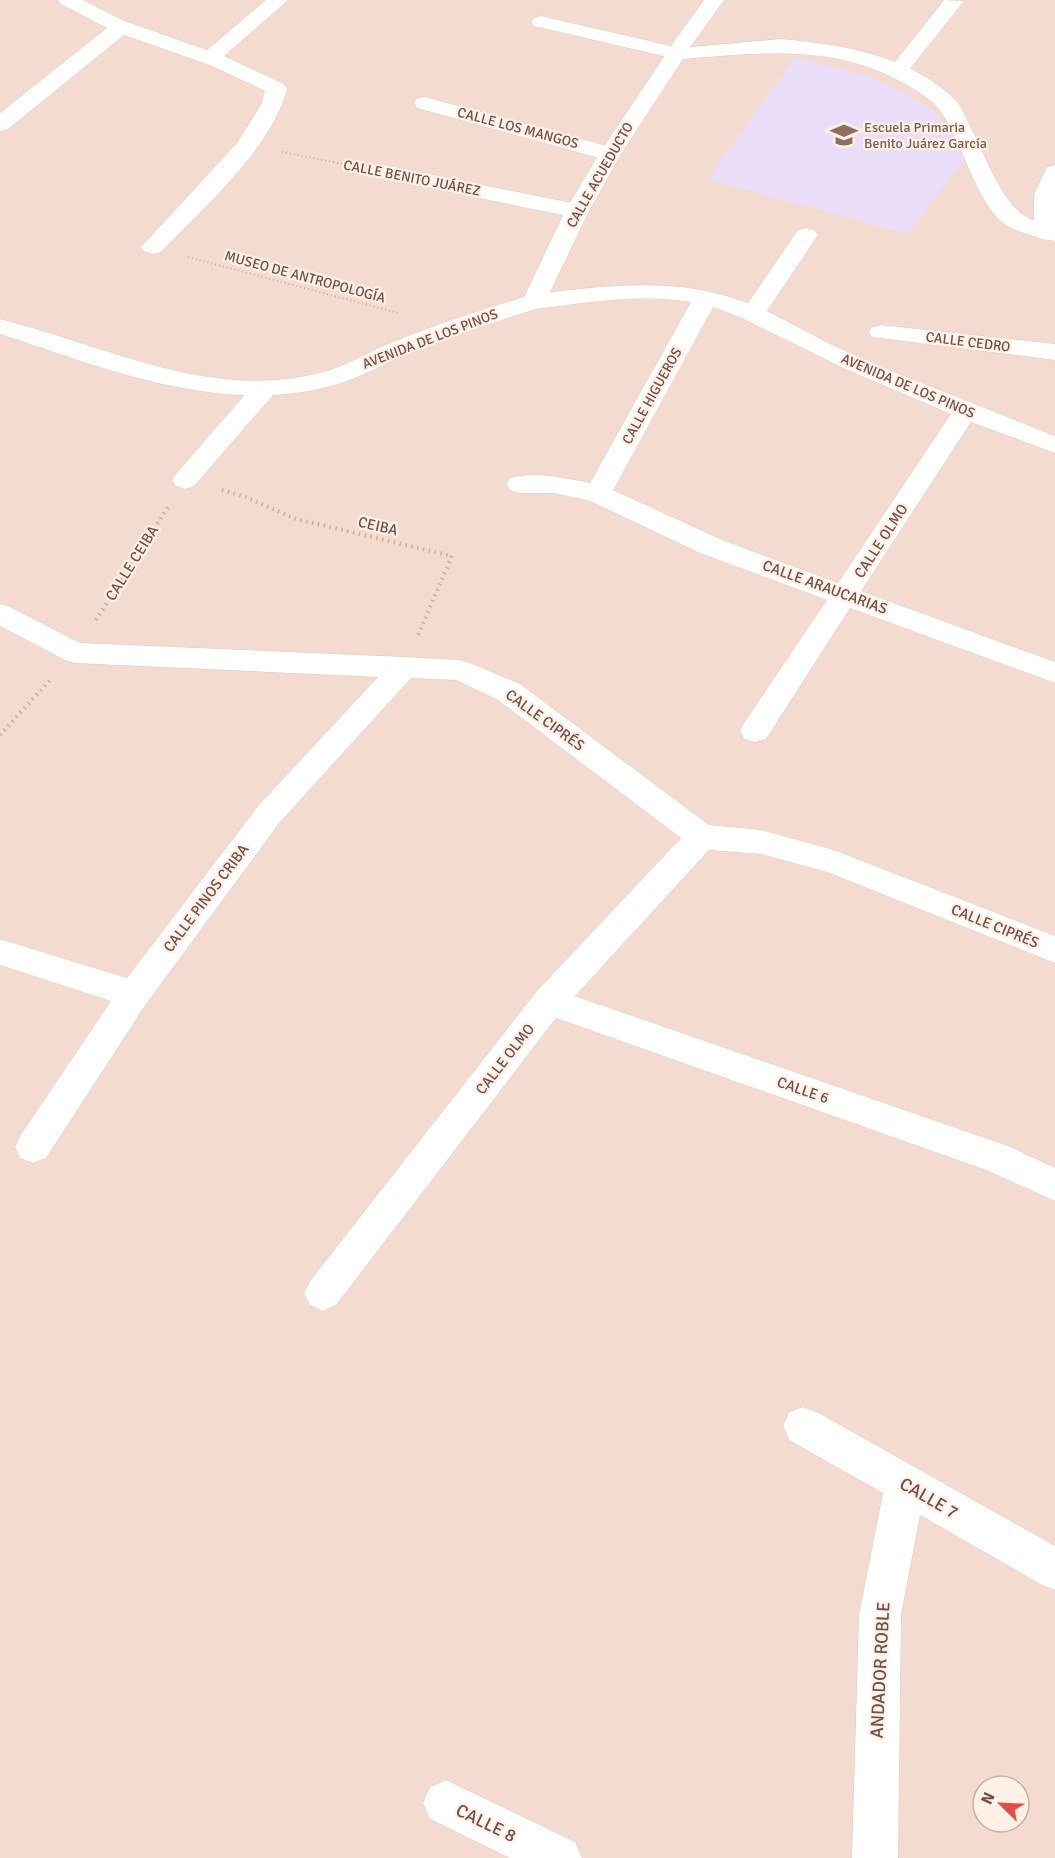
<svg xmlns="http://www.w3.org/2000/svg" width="1055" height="1858" viewBox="0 0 1055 1858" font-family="Signika,sans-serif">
<rect width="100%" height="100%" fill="#fcece0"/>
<path fill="#f3dccf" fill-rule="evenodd" d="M0 0H1055V1858H0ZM983 1786H1019V1822H983Z"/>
<path fill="#e9ddf8" d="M795 57 868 76 901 91 935 112 965 159 907 234 708 179Z"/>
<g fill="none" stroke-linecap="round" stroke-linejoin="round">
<defs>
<path id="minor" d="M58 0H83L122 20 207 50 266 0H288L224 56 284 84 287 89C273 147 202 209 161 252L153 254 145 252 141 247 237 143 261 105 265 91 212 66 124 35 8 129 0 131V113L107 28 61 4Z
M704 0H724L683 57 676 59 534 26 531 22 534 18 541 16 671 46Z
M944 0 964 1 905 75 898 77 891 75 887 71 891 67Z
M425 97 618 149 621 154 618 159 610 161 417 108 414 103 417 98Z
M379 164 577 204 585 206 589 211 585 216 577 218 371 176 368 171 371 166Z
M1055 165V237L1046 240 1038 238 1034 233V194L1047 167Z
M806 228 814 230 818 235 767 311 832 345 889 370 1055 436V453L971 422 861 591 1055 662V683L850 608 766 739 755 742 744 739 740 731 744 723 827 600 700 553 590 501 554 493H519L510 490 506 484 510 478C536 471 564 478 590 483L691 302C640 293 585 303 534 309L525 307 522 302 525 297C543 292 562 291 580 289 638 283 694 282 748 303L798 230ZM713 307 742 318 843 368 951 414 838 583 720 539 613 490Z
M881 325 1055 344V360L872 337 869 332 872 327Z
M264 381 273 383 277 389 273 395 194 486 185 489 176 486 172 480 176 474 255 383Z
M0 604 10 607 80 643 404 657 460 660 470 663 520 684 709 825 761 830 834 850 1055 936V963L827 872 761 854 709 850 575 996 1011 1147 1055 1168V1201L986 1170 556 1018 336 1305 323 1311 310 1305 304 1293 310 1281 537 991 681 838 498 700 456 680 411 678 280 822 146 1004 46 1158 33 1163 20 1158 15 1147 20 1136 111 1001 0 965V939L127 978 258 806 378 677 75 663 65 660 0 626Z
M803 1407 817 1412 1055 1546V1590L1040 1584 920 1515 901 1615 898 1858H852L859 1615 883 1493 789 1440 783 1426 789 1412Z
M446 1780 575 1842 582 1858H510L430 1819 423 1803 430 1787Z"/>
<path id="tertiary" d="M781 39C841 44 915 56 958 103 964 111 968 123 973 132 986 157 1001 201 1025 216 1033 222 1045 224 1055 227V241C1041 238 1024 234 1011 228 978 211 963 143 941 112 933 100 918 91 905 84 835 43 760 53 683 59L621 154 589 211 543 307C496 321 450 337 405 355 382 365 361 377 338 384 224 418 107 369 0 334V319C105 345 208 401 319 373 343 368 364 354 386 345 431 326 478 311 524 297L565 211 599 154 669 49Z"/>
</defs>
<use href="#minor" stroke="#e2c9bf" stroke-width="1"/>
<use href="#tertiary" stroke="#e2c9bf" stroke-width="1"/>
<path stroke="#d5a89c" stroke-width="2" stroke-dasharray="1 3" stroke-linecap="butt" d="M282 152 348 165
M188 257 398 313"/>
<path stroke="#d5a89c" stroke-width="4" stroke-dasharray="1.5 4.5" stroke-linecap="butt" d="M222 490 243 496 296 519 452 556 418 635
M96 620 168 507
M0 735 52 678"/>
<use href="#minor" fill="#fff" fill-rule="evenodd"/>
<use href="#tertiary" fill="#fff" fill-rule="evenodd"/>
</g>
<defs>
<symbol id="school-bare" viewBox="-9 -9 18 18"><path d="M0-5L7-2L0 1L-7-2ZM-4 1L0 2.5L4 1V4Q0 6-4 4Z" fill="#8d6e63" stroke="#fff1e6" stroke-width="2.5" paint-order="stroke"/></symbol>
</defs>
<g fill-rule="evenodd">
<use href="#school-bare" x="825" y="116" width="38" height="38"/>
</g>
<g text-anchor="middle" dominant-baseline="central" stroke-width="4.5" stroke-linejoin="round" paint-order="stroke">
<g font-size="14" fill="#785e54" stroke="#fff1e6" text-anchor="start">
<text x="864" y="127">Escuela Primaria<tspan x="864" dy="16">Benito Juárez García</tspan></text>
</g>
<g font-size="14" fill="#724f48" stroke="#fff1e6">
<text transform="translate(518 128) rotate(15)">CALLE LOS MANGOS</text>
<text transform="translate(600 175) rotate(-60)">CALLE ACUEDUCTO</text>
<text transform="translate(412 178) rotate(11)">CALLE BENITO JUÁREZ</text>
<text transform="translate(305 277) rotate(15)">MUSEO DE ANTROPOLOGÍA</text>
<text transform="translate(430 339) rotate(-21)">AVENIDA DE LOS PINOS</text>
<text transform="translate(968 342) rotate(7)">CALLE CEDRO</text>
<text transform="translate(908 386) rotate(23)">AVENIDA DE LOS PINOS</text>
<text transform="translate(652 396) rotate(-61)">CALLE HIGUEROS</text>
</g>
<g font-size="15" fill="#724f48" stroke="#fff1e6">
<text transform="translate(378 526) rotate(13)">CEIBA</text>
<text transform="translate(881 541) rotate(-57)">CALLE OLMO</text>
<text transform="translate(132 563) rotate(-58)">CALLE CEIBA</text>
<text transform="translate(825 587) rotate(20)">CALLE ARAUCARIAS</text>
<text transform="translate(545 720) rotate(36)">CALLE CIPRÉS</text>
<text transform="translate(206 898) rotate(-53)">CALLE PINOS CRIBA</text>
<text transform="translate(995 926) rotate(22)">CALLE CIPRÉS</text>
<text transform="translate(505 1059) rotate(-52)">CALLE OLMO</text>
<text transform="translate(803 1090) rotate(19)">CALLE 6</text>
</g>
<g font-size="18" fill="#724f48" stroke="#fff1e6">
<text transform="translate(929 1498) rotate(30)">CALLE 7</text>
<text transform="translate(880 1670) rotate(-87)">ANDADOR ROBLE</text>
<text transform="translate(486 1823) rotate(26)">CALLE 8</text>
</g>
</g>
<g transform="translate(1001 1804) rotate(294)"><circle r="28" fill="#fff1e6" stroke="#c7b0a7" stroke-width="1.5"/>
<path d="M0-4.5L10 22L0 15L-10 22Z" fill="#e54c46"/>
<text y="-9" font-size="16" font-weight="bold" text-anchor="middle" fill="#724f48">N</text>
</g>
</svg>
